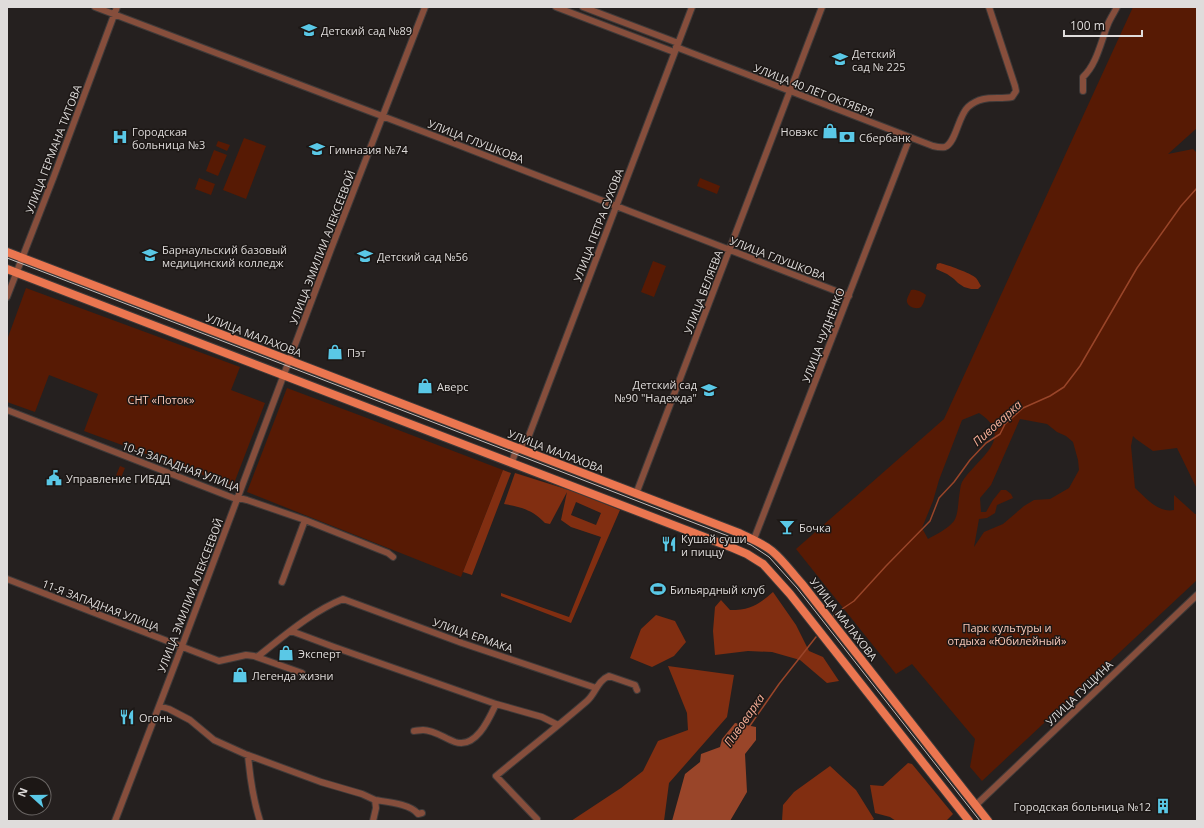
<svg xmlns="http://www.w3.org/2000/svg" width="1204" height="828" viewBox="0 0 1204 828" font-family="'Open Sans',sans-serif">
<rect width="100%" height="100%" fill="#25201f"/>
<path fill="#571a04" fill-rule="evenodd" d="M1133 7H1197V128L1168 154 1193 149 1197 153V489L1177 448 1153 451 1136 439 1133 436 1131 446 1135 488C1146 498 1158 513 1174 510V495L1195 514H1197V580L982 781 970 767 975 739 912 664 896 674 796 549 944 419ZM979 413C1017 438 976 459 962 482 960 486 960 492 959 497 958 505 958 515 954 521 949 528 935 535 928 539L922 528 933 501 939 480 962 420ZM1020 419 1047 424 1057 432 1066 436 1073 442 1078 460 1079 470 1069 488 1050 499 1034 500 1024 506 1003 524 984 532 974 547 979 519 987 518 995 513 997 505 1013 498 1011 494 1006 490H1001L993 500 986 512H981L980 498 991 485Z
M244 138 266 146 246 199 223 190Z
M218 141 230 145 227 151 216 146Z
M214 150 227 155 218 176 206 171Z
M199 178 215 184 211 195 195 189Z
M700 178 720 186 717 194 697 186Z
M653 261 666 266 654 297 641 292Z
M26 288 240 367 231 390 265 403 233 486 84 431 98 394 49 375 35 412 7 402V340Z
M911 290C916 289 922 292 926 295 925 299 923 305 921 307 917 310 908 307 907 302 906 299 910 293 911 290Z
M287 388 359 415 503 470 461 577 247 492Z
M120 466 125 468 120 480 115 478Z"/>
<path fill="#812e11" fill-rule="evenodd" d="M940 263C947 265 971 273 976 278 978 280 979 283 981 286L978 289H971L964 287 958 283 954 279 947 274 936 269 937 264Z
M503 470 511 473 472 575 463 572Z
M515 473 572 491 620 510 571 623 501 596V593L569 617 601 537 571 527 561 520 567 492 550 524 545 523C533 510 521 507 504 504ZM576 502 601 513 596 525 571 515Z
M773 592 796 625 809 651 823 657 839 681 827 683 800 660 772 652 748 651 715 655 713 631 715 607 721 600 730 610C751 610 758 605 773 592Z
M656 615 675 621 686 642 674 656 652 667 630 658 641 629Z
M668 666 734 675 727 717 669 783 664 821H571L621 788 643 771 658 741 688 730 687 713Z
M908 763 912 764 953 814 946 821H896L890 817 875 813 870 785 883 786Z
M830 766 856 790 874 819 871 821H782L783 805 794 792Z"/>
<path fill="#994529" d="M735 723 756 727V740L745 754 747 792 730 821H672L685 774 700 762 701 754 720 747 722 739Z"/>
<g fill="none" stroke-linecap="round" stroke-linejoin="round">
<path stroke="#994529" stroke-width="1.5" d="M833 617 836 613 854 601 886 566 930 521 939 498 954 482 970 460 986 443 1000 434 1005 424 1023 408 1050 396 1064 387 1080 366 1137 268 1181 206 1197 188
M749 727 779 684 816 637"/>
<defs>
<path id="minor" d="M95 7 461 146 849 296
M556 7 674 52
M583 7 678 43
M676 47 933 146C937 147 941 148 945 147 956 143 958 116 968 107 983 94 996 100 1012 97L1016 91 1015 86 989 7
M1083 91V77C1097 64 1101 41 1108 24 1110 19 1114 13 1117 7
M7 297 54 176 117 7
M7 410 236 499H243L247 500 305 520 388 553 393 557
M512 462 515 453 528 438 692 7
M636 494 822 7
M754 539 910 137
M7 579 219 661 246 655 254 656 302 673
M282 582 305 520
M291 631 334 647 496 704 542 717 558 725
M257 657C284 636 311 612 343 599L462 643 596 688
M159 706 169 709 190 720 214 740 245 754 321 782 362 794 375 800
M414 731C416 731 420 730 423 730 434 730 444 738 455 742 476 749 489 719 496 704
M248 755C250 778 253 799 260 821
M976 805 1197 595
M537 819 496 776C526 751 557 727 587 701 596 693 597 681 609 676L635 685 637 690
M115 821 182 646 331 249 425 7
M373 821 376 808 375 800C387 802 411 804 418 814L422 813"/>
<path id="major" d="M7 252 739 533C750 538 762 543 772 551 783 560 792 573 802 584L988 821
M7 269 733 548 747 554 763 564 790 594 969 821"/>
</defs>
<use href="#minor" stroke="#3f3a39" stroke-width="8"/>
<use href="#major" stroke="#3f3a39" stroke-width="10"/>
<use href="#minor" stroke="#864e3c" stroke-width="6"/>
<use href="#major" stroke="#eb7650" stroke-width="8"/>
<path stroke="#bfbcbb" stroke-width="1" d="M7 258 736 539 751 545 769 557 797 588 980 821"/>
</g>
<defs>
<symbol id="school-bare" viewBox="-9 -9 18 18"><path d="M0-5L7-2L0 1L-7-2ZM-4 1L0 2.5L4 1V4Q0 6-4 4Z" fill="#5ac8e6" stroke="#1c1715" stroke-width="2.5" paint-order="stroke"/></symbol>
<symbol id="shop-bare" viewBox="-9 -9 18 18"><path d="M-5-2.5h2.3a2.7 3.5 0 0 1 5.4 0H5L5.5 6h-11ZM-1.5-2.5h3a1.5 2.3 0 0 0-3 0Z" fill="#5ac8e6" stroke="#1c1715" stroke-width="2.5" paint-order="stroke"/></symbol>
<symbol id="hospital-bare" viewBox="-9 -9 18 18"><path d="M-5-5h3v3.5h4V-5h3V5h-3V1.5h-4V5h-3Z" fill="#5ac8e6" stroke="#1c1715" stroke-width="2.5" paint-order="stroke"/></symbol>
<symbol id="bank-bare" viewBox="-9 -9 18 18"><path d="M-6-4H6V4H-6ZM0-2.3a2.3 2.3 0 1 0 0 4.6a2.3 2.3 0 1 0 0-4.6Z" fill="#5ac8e6" stroke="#1c1715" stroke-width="2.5" paint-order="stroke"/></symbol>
<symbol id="university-bare" viewBox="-9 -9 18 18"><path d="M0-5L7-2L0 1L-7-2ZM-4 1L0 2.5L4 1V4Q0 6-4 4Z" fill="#5ac8e6" stroke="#1c1715" stroke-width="2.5" paint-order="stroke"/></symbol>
<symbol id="civic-bare" viewBox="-9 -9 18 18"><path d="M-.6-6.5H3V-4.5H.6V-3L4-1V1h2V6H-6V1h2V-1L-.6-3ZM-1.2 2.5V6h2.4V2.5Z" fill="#5ac8e6" stroke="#1c1715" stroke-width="2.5" paint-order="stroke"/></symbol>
<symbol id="bar-bare" viewBox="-9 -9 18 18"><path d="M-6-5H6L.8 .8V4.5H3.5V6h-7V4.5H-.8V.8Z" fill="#5ac8e6" stroke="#1c1715" stroke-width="2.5" paint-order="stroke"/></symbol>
<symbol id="restaurant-bare" viewBox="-9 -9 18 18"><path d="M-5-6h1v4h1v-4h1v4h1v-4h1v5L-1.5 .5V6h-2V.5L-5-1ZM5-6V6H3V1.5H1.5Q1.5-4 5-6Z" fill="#5ac8e6" stroke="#1c1715" stroke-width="2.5" paint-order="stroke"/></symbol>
<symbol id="stadium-bare" viewBox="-9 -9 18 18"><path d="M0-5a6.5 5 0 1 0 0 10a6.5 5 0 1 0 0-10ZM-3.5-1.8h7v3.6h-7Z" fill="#5ac8e6" stroke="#1c1715" stroke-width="2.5" paint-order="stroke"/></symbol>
<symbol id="building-bare" viewBox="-9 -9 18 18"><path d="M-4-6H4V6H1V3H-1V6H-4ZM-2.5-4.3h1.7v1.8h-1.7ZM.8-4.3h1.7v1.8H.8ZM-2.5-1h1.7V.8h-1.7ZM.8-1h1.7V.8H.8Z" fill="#5ac8e6" stroke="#1c1715" stroke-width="2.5" paint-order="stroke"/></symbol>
</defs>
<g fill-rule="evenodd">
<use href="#school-bare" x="298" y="19" width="22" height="22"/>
<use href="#school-bare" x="829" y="48" width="22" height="22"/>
<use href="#shop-bare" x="819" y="120" width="22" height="22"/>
<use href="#hospital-bare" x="109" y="126" width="22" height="22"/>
<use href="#bank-bare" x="836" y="126" width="22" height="22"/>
<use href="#school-bare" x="306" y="138" width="22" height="22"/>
<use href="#university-bare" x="139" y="244" width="22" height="22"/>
<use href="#school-bare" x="354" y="245" width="22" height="22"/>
<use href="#shop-bare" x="324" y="341" width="22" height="22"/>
<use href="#shop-bare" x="414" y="375" width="22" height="22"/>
<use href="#school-bare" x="698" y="379" width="22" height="22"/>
<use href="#civic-bare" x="43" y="467" width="22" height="22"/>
<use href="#bar-bare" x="776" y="516" width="22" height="22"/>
<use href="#restaurant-bare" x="658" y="533" width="22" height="22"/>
<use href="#stadium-bare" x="647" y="578" width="22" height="22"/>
<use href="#shop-bare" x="275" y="642" width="22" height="22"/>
<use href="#shop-bare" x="229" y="664" width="22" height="22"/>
<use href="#restaurant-bare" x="116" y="706" width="22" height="22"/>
<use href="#building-bare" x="1152" y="795" width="22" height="22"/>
</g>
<g text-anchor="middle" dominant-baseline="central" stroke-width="3" stroke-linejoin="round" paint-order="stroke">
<g font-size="11" fill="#dfdcdb" stroke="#1c1715" text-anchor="start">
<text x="321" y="30">Детский сад №89</text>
<text x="852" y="53">Детский<tspan x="852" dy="13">сад № 225</tspan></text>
<text x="132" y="131">Городская<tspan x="132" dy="13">больница №3</tspan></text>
<text x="818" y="131" text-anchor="end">Новэкс</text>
<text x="859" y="137">Сбербанк</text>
<text x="329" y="149">Гимназия №74</text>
<text x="162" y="249">Барнаульский базовый<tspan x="162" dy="13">медицинский колледж</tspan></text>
<text x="377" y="256">Детский сад №56</text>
<text x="347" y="352">Пэт</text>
<text x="697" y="384" text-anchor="end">Детский сад<tspan x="697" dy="13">№90 "Надежда"</tspan></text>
<text x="437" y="386">Аверс</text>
<text x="66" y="478">Управление ГИБДД</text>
<text x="799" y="527">Бочка</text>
<text x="681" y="538">Кушай суши<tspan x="681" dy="13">и пиццу</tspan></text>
<text x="670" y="589">Бильярдный клуб</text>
<text x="298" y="653">Эксперт</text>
<text x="252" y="675">Легенда жизни</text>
<text x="139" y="717">Огонь</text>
<text x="1151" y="806" text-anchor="end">Городская больница №12</text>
</g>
<g font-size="11" fill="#dfdcdb" stroke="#1c1715">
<text transform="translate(814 90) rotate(21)">УЛИЦА 40 ЛЕТ ОКТЯБРЯ</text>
<text transform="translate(476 141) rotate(21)">УЛИЦА ГЛУШКОВА</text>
<text transform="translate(53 149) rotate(-69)">УЛИЦА ГЕРМАНА ТИТОВА</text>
<text transform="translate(598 225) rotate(-69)">УЛИЦА ПЕТРА СУХОВА</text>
<text transform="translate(322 247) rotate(-69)">УЛИЦА ЭМИЛИИ АЛЕКСЕЕВОЙ</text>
<text transform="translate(778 258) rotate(21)">УЛИЦА ГЛУШКОВА</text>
<text transform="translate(703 292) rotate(-69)">УЛИЦА БЕЛЯЕВА</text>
<text transform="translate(254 335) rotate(21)">УЛИЦА МАЛАХОВА</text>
<text transform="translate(823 335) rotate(-69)">УЛИЦА ЧУДНЕНКО</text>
<text transform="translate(556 451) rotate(21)">УЛИЦА МАЛАХОВА</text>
<text transform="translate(181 466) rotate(20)">10-Я ЗАПАДНАЯ УЛИЦА</text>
<text transform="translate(190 595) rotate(-69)">УЛИЦА ЭМИЛИИ АЛЕКСЕЕВОЙ</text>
<text transform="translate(101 605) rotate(21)">11-Я ЗАПАДНАЯ УЛИЦА</text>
<text transform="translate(844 619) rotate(52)">УЛИЦА МАЛАХОВА</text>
<text transform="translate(473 635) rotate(19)">УЛИЦА ЕРМАКА</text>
<text transform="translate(1079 693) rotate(-44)">УЛИЦА ГУЩИНА</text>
</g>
<g font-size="11" fill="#fbcaba" stroke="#1c1715">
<text x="161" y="399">СНТ «Поток»</text>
<text x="1007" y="627">Парк культуры и<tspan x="1007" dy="13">отдыха «Юбилейный»</tspan></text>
</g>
<g font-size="12" font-style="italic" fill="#f5ad96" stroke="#1c1715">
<text transform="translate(997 423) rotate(-42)">Пивоварка</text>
<text transform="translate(744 720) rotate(-55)">Пивоварка</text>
</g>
</g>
<rect width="1204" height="828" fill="none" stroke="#dfdcdb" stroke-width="16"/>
<g transform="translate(32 796) rotate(291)"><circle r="19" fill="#1c1715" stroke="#6a6664"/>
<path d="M0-3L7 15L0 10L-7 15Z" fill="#5ac8e6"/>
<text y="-6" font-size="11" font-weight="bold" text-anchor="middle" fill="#dfdcdb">N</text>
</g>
<path d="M1064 30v6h78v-6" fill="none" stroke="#dfdcdb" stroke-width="2"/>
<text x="1070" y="30" font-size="12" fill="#dfdcdb" stroke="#1c1715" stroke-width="3" paint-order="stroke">100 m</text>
</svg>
